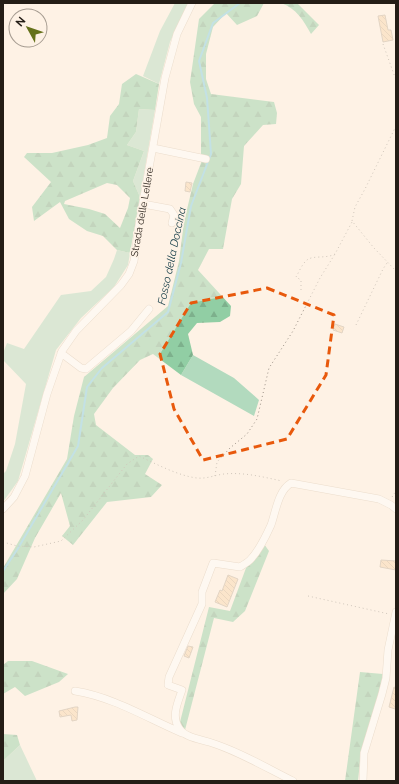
<svg xmlns="http://www.w3.org/2000/svg" width="399" height="784" viewBox="0 0 399 784" font-family="Raleway,sans-serif">
<defs>
<pattern id="forest-firs" width="22" height="20" patternUnits="userSpaceOnUse"><rect width="22" height="20" fill="#91cea4"/><path d="M5 1l3.5 6h-7zM16 11l3.5 6h-7z" fill="#7db08c"/></pattern>
<pattern id="building-back-hatch" width="6" height="6" patternUnits="userSpaceOnUse"><rect width="6" height="6" fill="#f9d4aa"/><path d="M-1 5l2 2M0 0l6 6M5-1l2 2" fill="none" stroke="#d5b692"/></pattern>
</defs>
<rect width="100%" height="100%" fill="#fef2e5"/>
<path fill="#b2dabe" d="M175 3H188L170 42 159 84 143 76 160 31Z
M139 109 155 110 140 197 133 181 144 151 127 145 136 132Z
M117 250 130 253 128 265 114 287 81 318 56 350 18 481 3 502V474L6 471 15 444 26 384 3 360V353L7 343 24 349 61 295 91 291 106 277 114 259Z
M193 355 234 378 259 400 254 416 181 375Z
M20 745 37 781H3V761Z"/>
<path fill="url(#forest-firs)" fill-rule="evenodd" d="M215 3H264L257 16 237 25 226 13 213 27 206 54V79L211 94 274 102 277 113 276 124 263 125 244 146 241 184 232 199 223 249H209L198 270 231 306 230 316 220 322 197 323 188 334 193 355 181 375 153 354 140 360 113 388 94 414 96 425 135 455H148L153 459 145 474 162 485 151 497 107 502 73 545 62 536 70 526 61 493 35 538 17 579 3 594V568L67 459 74 416 84 377 168 306 179 261 184 222 193 184 201 163V117L194 104 190 82 199 19Z
M281 3H297L319 25 311 34C304 21 296 8 281 3Z
M136 74 159 84 155 110 139 109 136 132 127 145 144 151 133 181 140 197 130 253 117 250 103 236 87 231 69 219 60 202 34 221 32 207 51 182 24 157 27 153H52L88 145 107 138 110 116 119 104 122 84ZM107 183 117 185 130 198 128 208 120 228 105 214 89 209 64 204 65 201Z
M264 544 269 551 245 611 233 622 214 618 185 730 179 726 209 607 230 611 246 568Z
M8 661H32L68 674 59 682 25 696 15 687 3 694V665Z
M360 672 383 674 379 696 361 752 358 781H345Z
M3 734 17 735 20 745 3 761Z"/>
<g fill="none" stroke-linecap="round" stroke-linejoin="round">
<path stroke="#7ccde4" stroke-width="2" d="M3 571 17 550 78 446 87 387 102 368 168 312 181 263 191 206 211 154 207 98 199 61 213 23 240 3"/>
</g>
<path fill="url(#building-back-hatch)" stroke="#c3b19c" d="M385 15 388 30H391L393 40 383 42 378 16Z
M186 182 192 183 190 192 185 191Z
M335 324 344 327 342 333 333 330Z
M381 560 396 561V570L380 567Z
M228 575 238 579 227 607 215 602 220 590 222 591Z
M188 646 193 647 189 658 184 656Z
M394 687 396 688 395 709 389 707Z
M75 707H78L77 720 72 721 71 715 60 717 59 711Z"/>
<g fill="none" stroke-linecap="round" stroke-linejoin="round">
<defs>
<path id="minor" d="M153 148 206 159
M143 204 170 209 174 215 172 223
M61 353 81 368 86 369 131 331 149 309
M3 509 14 497 25 476 47 394 62 351 76 331 121 285 129 274 134 261 139 225 165 78 177 34 192 3
M75 691C113 697 147 718 182 733
M293 781C265 767 238 751 209 742 199 739 184 737 179 728 171 716 178 702 182 690L168 685 169 677 202 604V592L213 563 240 567C243 565 247 563 250 560 259 551 266 536 271 525 276 511 278 491 291 483L379 499 391 505 396 509
M363 781 364 753 382 694 386 678 388 650 396 612"/>
</defs>
<use href="#minor" stroke="#d7c4af" stroke-width="8"/>
<path stroke="#9a9086" stroke-width="1" stroke-dasharray="1 3" stroke-linecap="butt" d="M383 44 396 80
M396 126 365 189 355 207 352 221 374 248 396 271
M301 290V280L296 277C299 272 302 264 307 260 313 255 326 259 335 254L352 222
M356 325 383 269 387 263
M215 476 217 462 230 448 247 434 257 419 269 368 293 331 320 278 335 254
M392 497 396 491
M3 542 17 546 34 547 61 541 83 520 127 464 139 456C156 464 179 476 197 478 207 479 215 475 224 474 244 472 263 477 282 481
M308 596 389 614"/>
<use href="#minor" stroke="#fff" stroke-width="7"/>
</g>
<path d="M0 0H399V784H0ZM267 288 334 315 326 375 287 439 203 460 174 409 160 354 191 303Z" fill="#fef2e5" fill-opacity=".55" fill-rule="evenodd"/>
<path fill="none" stroke="#e8590c" stroke-width="3" stroke-dasharray="8 5" stroke-linejoin="round" d="M267 288 334 315 326 375 287 439 203 460 174 409 160 354 191 303Z"/>
<g text-anchor="middle" dominant-baseline="central" stroke-width="3" stroke-linejoin="round" paint-order="stroke">
<g font-size="10" fill="#241d16" stroke="#fef2e5">
<text transform="translate(142 212) rotate(-80)">Strada delle Lellere</text>
</g>
<g font-size="11" font-style="italic" fill="#1d434d" stroke="#fef2e5">
<text transform="translate(172 256) rotate(-78)">Fosso della Doccina</text>
</g>
</g>
<rect width="399" height="784" fill="none" stroke="#241d16" stroke-width="8"/>
<g transform="translate(28 28) rotate(310)"><circle r="19" fill="#fef2e5" stroke="#a79d92"/>
<path d="M0-3L7 15L0 10L-7 15Z" fill="#65711a"/>
<text y="-6" font-size="11" font-weight="bold" text-anchor="middle" fill="#241d16">N</text>
</g>
</svg>
